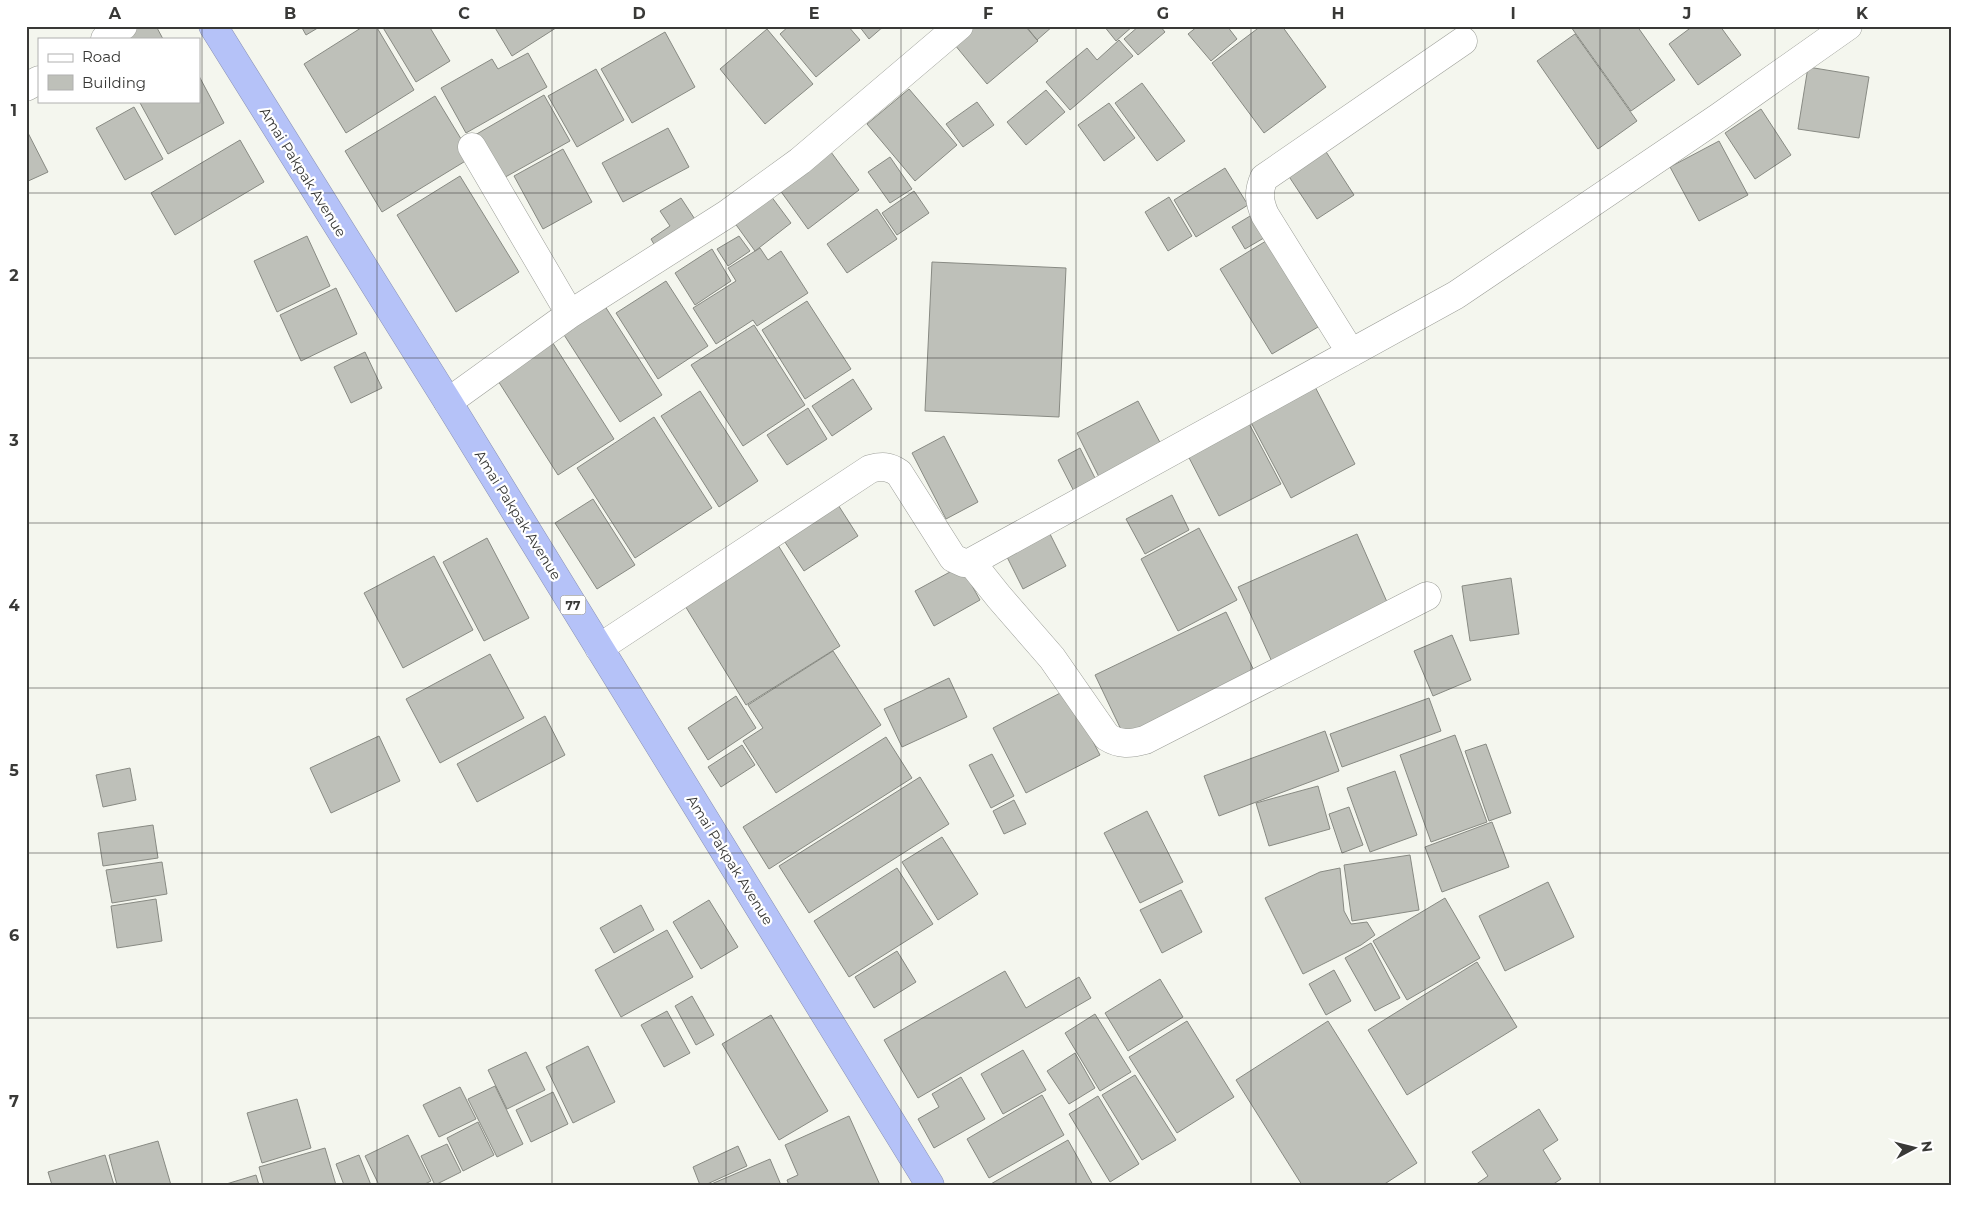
<svg xmlns="http://www.w3.org/2000/svg" width="1977" height="1211" viewBox="0 0 1977 1211" font-family="Montserrat,sans-serif">
<rect width="100%" height="100%" fill="#f4f6ee"/>
<path fill="#bec0b9" stroke="#888a83" d="M132 26H156L163 39H112Z
M301 26H321L306 35Z
M364 26H376L414 90 346 133 304 64Z
M382 26H429L450 61 416 82Z
M494 26H559L512 56Z
M789 26H848L860 40 816 77 780 34Z
M859 26H884L869 39Z
M966 26H1025L1038 41 987 84 950 39Z
M1026 26H1053L1037 40Z
M1104 26H1133L1116 41Z
M1139 26H1160L1165 32 1138 55 1124 39Z
M1198 26H1227L1237 39 1211 61 1188 34Z
M1261 26H1282L1326 87 1264 133 1212 63Z
M1637 26 1675 80 1631 111 1571 27Z
M1693 26H1720L1741 55 1698 85 1669 44Z
M767 29 813 84 765 124 720 69Z
M665 32 695 87 632 123 601 69Z
M1575 34 1637 121 1598 149 1537 61Z
M1119 40 1133 56 1070 110 1046 82 1087 48 1097 60Z
M528 53 547 87 466 133 441 88 492 59 498 69Z
M1808 67 1869 77 1859 138 1798 129Z
M596 69 624 120 577 147 548 96Z
M199 76 224 123 168 154 139 101H199Z
M1142 83 1185 141 1157 161 1115 103Z
M909 89 957 145 915 181 867 124Z
M1046 90 1065 112 1026 145 1007 122Z
M544 95 570 141 500 180 475 135Z
M435 96 472 157 382 212 345 151Z
M977 102 994 125 963 147 946 124Z
M1109 103 1135 138 1104 161 1078 125Z
M134 107 163 159 125 180 96 128Z
M1761 109 1791 155 1755 179 1725 133Z
M668 128 689 167 623 202 602 163Z
M26 129 48 172 26 182Z
M240 140 264 182 175 235 151 193Z
M1719 141 1748 195 1699 221 1670 167Z
M1321 144 1354 195 1317 219 1284 169Z
M828 148 859 190 808 229 777 186Z
M563 149 592 202 543 229 514 176Z
M890 157 912 189 890 203 868 172Z
M1225 168 1248 205 1196 237 1174 200Z
M460 176 519 272 456 312 397 215Z
M765 188 791 223 755 251 729 215Z
M914 191 929 213 897 235 882 213Z
M1169 197 1192 236 1168 251 1145 212Z
M681 198 700 227 659 253 651 239 670 226 660 211Z
M877 209 897 239 847 273 827 244Z
M1255 213 1269 235 1245 249 1232 227Z
M307 236 330 286 277 312 254 261Z
M739 236 750 251 728 266 717 249Z
M1266 241 1318 327 1272 354 1220 269Z
M760 248 768 260 781 251 808 293 757 326 753 320 716 344 693 308 736 281 728 268Z
M712 249 731 281 695 305 675 273Z
M932 262 1066 268 1059 417 925 411Z
M666 281 708 346 658 379 616 313Z
M336 288 357 334 301 361 280 315Z
M601 300 662 395 620 422 559 327Z
M807 301 851 369 805 399 762 330Z
M754 325 805 405 743 446 691 365Z
M549 337 614 439 558 475 493 373Z
M365 352 382 388 351 403 334 367Z
M853 379 872 409 832 436 812 406Z
M1311 379 1355 464 1291 498 1246 413Z
M700 391 758 481 719 507 661 416Z
M1138 401 1164 450 1102 483 1077 433Z
M808 408 827 439 787 465 767 435Z
M1245 416 1281 484 1219 516 1184 448Z
M654 417 712 508 635 558 577 468Z
M944 436 978 502 946 519 912 453Z
M1080 448 1101 490 1079 501 1058 460Z
M1172 495 1189 530 1145 554 1126 519Z
M833 497 858 536 804 571 779 533Z
M593 499 635 565 597 589 555 523Z
M1047 528 1066 566 1023 589 1004 551Z
M1199 528 1237 600 1178 631 1141 559Z
M1357 534 1391 611 1273 664 1238 587Z
M773 537 840 646 746 705 679 596Z
M487 538 529 618 484 641 443 562Z
M434 556 473 630 403 668 364 593Z
M961 566 980 600 934 626 915 591Z
M1511 578 1519 634 1470 641 1462 586Z
M1226 612 1257 677 1126 740 1095 675Z
M1452 635 1471 680 1433 696 1414 651Z
M833 651 881 725 776 793 743 741 763 728 748 705Z
M490 654 524 718 440 763 406 699Z
M949 678 967 717 902 747 884 709Z
M1066 690 1100 755 1026 793 993 728Z
M736 696 756 728 708 760 688 728Z
M1429 698 1441 731 1342 767 1330 734Z
M545 716 565 755 477 802 457 764Z
M1325 731 1339 771 1219 816 1204 776Z
M1455 735 1487 822 1431 842 1400 755Z
M379 736 400 781 331 813 310 768Z
M886 737 912 778 769 869 743 827Z
M1486 744 1511 813 1489 821 1465 751Z
M742 745 755 765 721 787 708 767Z
M992 754 1014 796 991 808 969 765Z
M130 768 136 800 103 807 96 775Z
M1395 771 1417 835 1370 852 1347 788Z
M920 777 949 824 809 913 779 866Z
M1318 786 1330 829 1269 846 1256 803Z
M1014 800 1026 824 1004 834 993 811Z
M1349 807 1363 845 1342 853 1329 814Z
M1147 811 1183 882 1140 903 1104 833Z
M1492 822 1509 867 1442 892 1425 847Z
M153 825 158 858 103 866 98 833Z
M942 837 978 894 938 920 902 862Z
M1410 855 1419 910 1352 921 1344 865Z
M162 862 167 894 112 903 106 870Z
M897 868 933 924 849 977 814 921Z
M1340 868 1344 911 1351 924 1367 922 1375 935 1361 945 1303 974 1265 898 1320 872Z
M1548 882 1574 937 1505 971 1479 916Z
M1181 890 1202 932 1162 953 1140 910Z
M1445 898 1480 958 1407 1000 1373 941Z
M156 899 162 941 117 948 111 906Z
M709 900 738 947 701 969 673 922Z
M641 905 654 930 614 953 600 928Z
M667 930 693 977 621 1017 595 970Z
M1371 943 1400 998 1375 1011 1345 958Z
M897 951 916 982 874 1008 855 977Z
M1477 962 1517 1027 1407 1095 1368 1030Z
M1334 970 1351 1001 1326 1015 1309 984Z
M1005 971 1026 1008 1079 977 1091 998 918 1098 884 1040Z
M1160 979 1183 1017 1128 1051 1105 1013Z
M692 996 714 1035 696 1045 675 1006Z
M667 1011 690 1053 664 1067 641 1025Z
M1095 1014 1131 1072 1100 1091 1065 1033Z
M771 1015 828 1111 779 1140 722 1044Z
M1187 1021 1234 1097 1177 1133 1129 1057Z
M1328 1021 1417 1163 1383 1185H1302L1236 1080Z
M588 1046 615 1102 573 1123 546 1067Z
M1023 1050 1046 1090 1003 1114 981 1074Z
M526 1052 545 1090 507 1109 488 1070Z
M1075 1053 1095 1088 1069 1104 1047 1071Z
M1135 1075 1176 1140 1142 1160 1102 1095Z
M961 1077 985 1119 934 1148 918 1119 939 1107 932 1094Z
M495 1086 523 1144 497 1157 468 1099Z
M460 1087 476 1119 439 1137 423 1105Z
M553 1092 568 1124 531 1142 516 1110Z
M1042 1095 1064 1135 989 1178 967 1139Z
M1098 1096 1139 1164 1110 1182 1069 1114Z
M297 1099 311 1148 262 1163 247 1113Z
M1539 1109 1558 1140 1543 1150 1561 1179 1552 1185H1475L1488 1176 1472 1152Z
M849 1116 880 1185H789L787 1180 798 1175 785 1145Z
M478 1122 494 1155 463 1171 447 1138Z
M408 1135 431 1181 423 1185H379L365 1156Z
M1068 1140 1093 1185H989Z
M158 1141 171 1185H117L109 1155Z
M447 1144 461 1172 435 1185 421 1156Z
M738 1146 747 1166 705 1185H700L693 1167Z
M325 1148 336 1185H264L259 1167Z
M105 1155 114 1185H52L48 1172Z
M359 1155 371 1185H344L336 1164Z
M770 1159 781 1185H709Z
M256 1175 259 1185H223Z"/>
<g fill="none" stroke-linecap="round" stroke-linejoin="round">
<defs>
<path id="street" d="M105 39 123 26
M26 87 39 80
M472 147 570 314
M1351 353 1265 215C1259 201 1258 192 1264 178L1463 41
M448 402 570 314 727 214 800 161 959 26
M971 562 999 597 1052 658 1107 737C1120 745 1130 744 1145 740L1427 596
M599 648 870 469C882 466 889 466 899 473L953 558 964 563 971 562 1456 295 1719 117 1848 26"/>
<path id="highway" d="M213 26 448 402 930 1185"/>
</defs>
<use href="#street" stroke="#9c9e98" stroke-width="29"/>
<use href="#highway" stroke="#8a92b4" stroke-width="29"/>
<use href="#street" stroke="#fff" stroke-width="28"/>
<use href="#highway" stroke="#b5c2f8" stroke-width="28"/>
</g>
<path fill="none" stroke="#393937" stroke-width="1" stroke-opacity="0.55" d="M202 26V1185M377 26V1185M552 26V1185M726 26V1185M901 26V1185M1076 26V1185M1251 26V1185M1425 26V1185M1600 26V1185M1775 26V1185M26 193H1951M26 358H1951M26 523H1951M26 688H1951M26 853H1951M26 1018H1951"/>
<g text-anchor="middle" dominant-baseline="central" stroke-width="4.5" stroke-linejoin="round" paint-order="stroke">
<rect fill="#fff" stroke="#747473" stroke-width="1" x="560.5" y="595.5" width="25" height="19" rx="4"/>
<g font-size="12" font-weight="bold" fill="#393937">
<text x="573" y="605">77</text>
</g>
<g font-size="14" fill="#393937" stroke="#fff">
<text transform="translate(303 172) rotate(58)">Amai Pakpak Avenue</text>
<text transform="translate(518 515) rotate(58)">Amai Pakpak Avenue</text>
<text transform="translate(730 860) rotate(58)">Amai Pakpak Avenue</text>
</g>
</g>
<rect width="1977" height="1211" fill="none" stroke="#ffffff" stroke-width="55"/>
<rect x="38" y="38" width="162" height="65" fill="#ffffff" stroke="#b0b0af"/>
<rect x="48" y="54" width="25" height="8" fill="#ffffff" stroke="#b0b0af"/>
<text x="82" y="62" font-size="15" fill="#393937">Road</text>
<rect x="48" y="75" width="25" height="15" fill="#bec0b9" stroke="#b0b0af"/>
<text x="82" y="88" font-size="15" fill="#393937">Building</text>
<g transform="translate(1914 1148) rotate(83)" stroke="#ffffff" stroke-width="4" paint-order="stroke">
<path d="M0-4L9 19L0 12L-9 19Z" fill="#393937"/>
<text y="-8" font-size="14" font-weight="bold" text-anchor="middle" fill="#393937">N</text>
</g>
<rect x="28" y="28" width="1922" height="1156" fill="none" stroke="#393937" stroke-width="2"/>
<g font-size="16" text-anchor="middle" font-weight="bold" fill="#393937">
<text x="115" y="19">A</text>
<text x="290" y="19">B</text>
<text x="464" y="19">C</text>
<text x="639" y="19">D</text>
<text x="814" y="19">E</text>
<text x="988" y="19">F</text>
<text x="1163" y="19">G</text>
<text x="1338" y="19">H</text>
<text x="1513" y="19">I</text>
<text x="1687" y="19">J</text>
<text x="1862" y="19">K</text>
<text x="14" y="116">1</text>
<text x="14" y="281">2</text>
<text x="14" y="446">3</text>
<text x="14" y="611">4</text>
<text x="14" y="776">5</text>
<text x="14" y="941">6</text>
<text x="14" y="1107">7</text>
</g>
</svg>
